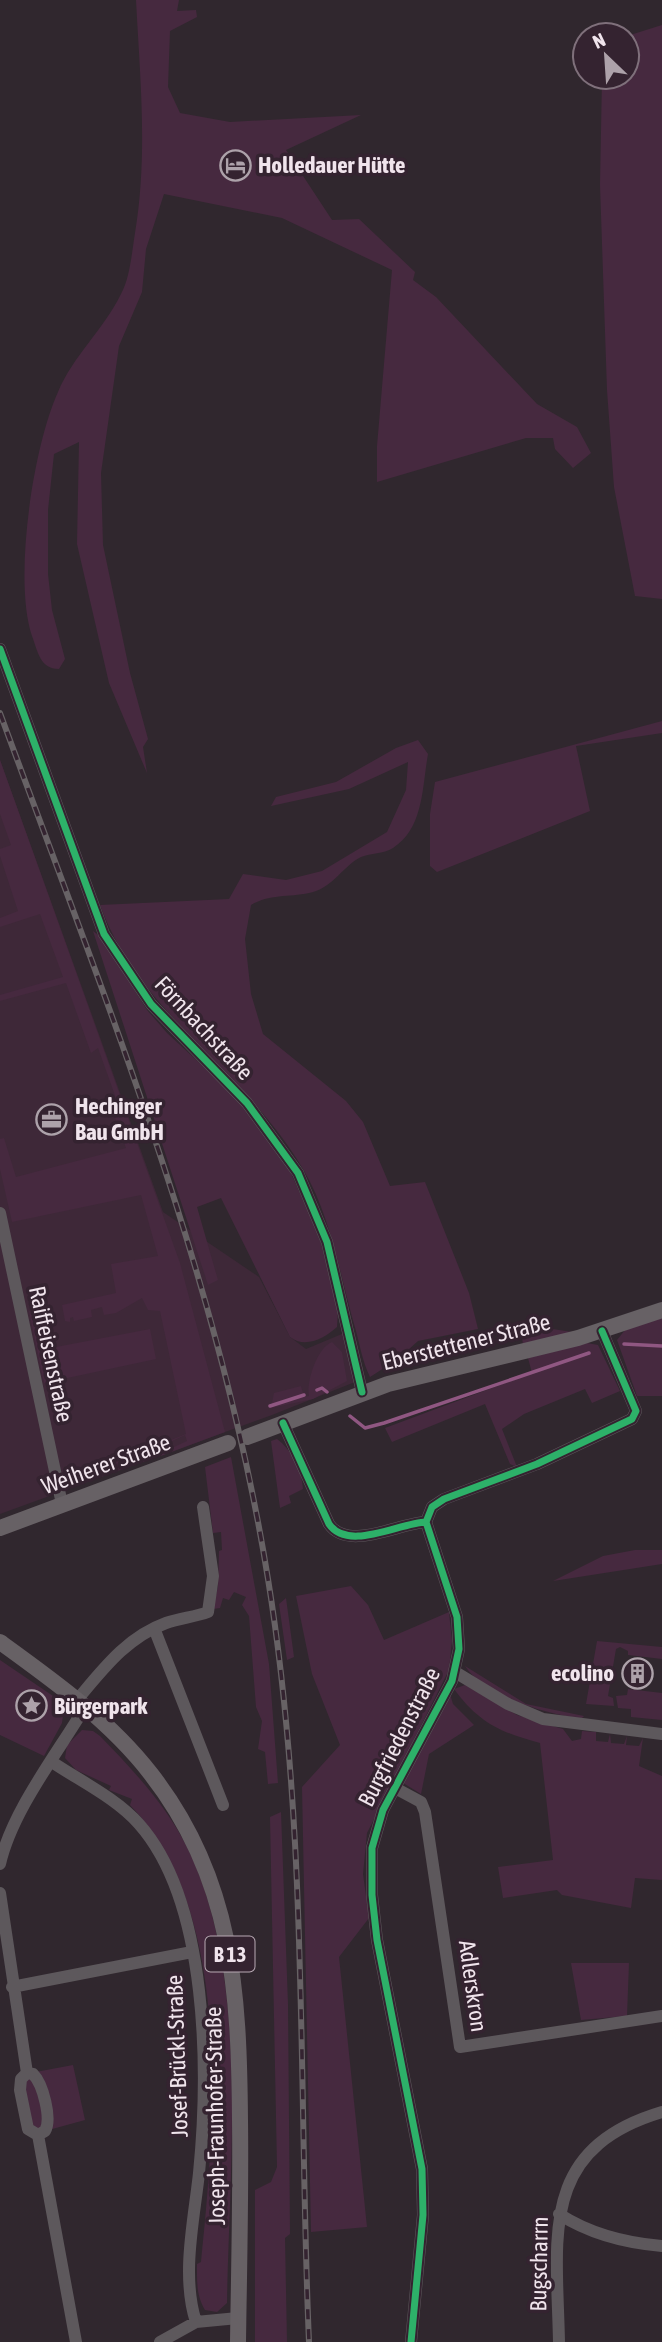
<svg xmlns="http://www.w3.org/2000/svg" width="662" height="2342" viewBox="0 0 662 2342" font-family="'Asap Condensed',sans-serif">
<rect width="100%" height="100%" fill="#30272e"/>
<path fill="#3e2838" d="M0 760 163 1212 259 1277 290 1337 306 1349 349 1331 360 1380 272 1415 0 1514Z"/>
<path fill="#46293f" d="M136 0H179L177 11 196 10 197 17 170 31 168 87 180 113 230 122 361 115 286 150 332 220 359 219 415 272 413 280 436 297 537 404 577 427 591 453 573 468 555 449 553 438H526L377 482V446L392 270 282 218 164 194 146 249 142 292 119 346 101 473 103 545 130 673 148 739 143 747 147 773 109 683 77 544 79 442 54 454 48 510V574L52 610 65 659 59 669C40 669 38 652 32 636 13 580 33 447 58 392 73 356 104 329 121 294 130 278 132 251 135 233 148 155 140 78 136 0Z
M662 25V599L635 596 614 487 607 390 600 185 602 77H627V36Z
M662 721V733L576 746 590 811 437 872 430 866V814L435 782Z
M418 740 428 754C422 787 424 828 393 848 383 854 371 853 361 857 343 866 334 886 313 892 291 898 271 893 251 905L245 939 251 994 263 1034 346 1101 363 1122 390 1186 425 1182 469 1293 478 1329 418 1341 398 1359 370 1377C363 1363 360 1346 356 1331 340 1277 332 1218 303 1169 246 1072 139 1013 100 905L229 899 243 874 286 880 322 871 387 832 406 790 408 762 349 789 271 806 276 797 336 782 396 748Z
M0 760 180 1263 225 1432 158 1457 159 1454 187 1441 185 1435 150 1451 146 1461 75 1481 64 1470 115 1463 186 1434 160 1311 148 1310 142 1298 116 1313 104 1315 102 1307 91 1310 92 1317 74 1321 73 1317 70 1318V1322L65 1321 62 1305 116 1293 111 1264 158 1256 141 1195 12 1222 0 1169V1139L4 1138 16 1177 126 1148 115 1118 122 1115 98 1048 91 1053 66 983 0 1001V995L63 977 40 914 0 927V918L18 911 0 856V849L11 845 0 814Z
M93 931 102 938 147 1010 167 1033 242 1102 289 1169 319 1235 338 1312 337 1327C325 1338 305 1349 290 1337L221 1198 197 1207 218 1280 208 1285Z
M47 1308 56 1347 150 1329 156 1359 44 1383 29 1311Z
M662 1314V1396H637L617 1340 625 1330Z
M546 1328 572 1332 523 1345 521 1330Z
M332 1342 342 1352 347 1381 313 1399 271 1408 274 1393 301 1386 304 1397 309 1396C306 1382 317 1348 332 1342Z
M587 1343 598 1345 620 1391 592 1403 585 1389 524 1414 502 1429 517 1467 510 1464 485 1404 392 1442 385 1428 532 1373 528 1358Z
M277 1439C292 1450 302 1471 303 1489L289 1496 291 1503 280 1508 271 1441Z
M231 1457 269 1664 278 1783 268 1784 265 1752 258 1749 262 1721 256 1707 249 1616 242 1605 246 1597 234 1592 229 1600 223 1598 220 1608 213 1609 218 1586 219 1551 222 1550 221 1532 213 1533 205 1467Z
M635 1550H662V1564L553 1581 603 1556Z
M351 1586 368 1605 384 1640 449 1612 452 1641 449 1670 367 1833 363 1874 369 1918 339 1957 367 2227 311 2232 302 1787 340 1745 312 1674 296 1596Z
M286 1598 294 1657 287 1660 279 1604Z
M597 1641 662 1647V1659L628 1655V1651L620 1647 616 1649 608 1696 613 1698 614 1706 586 1704Z
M0 1660 56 1698 64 1708 62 1723 44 1756 0 1735Z
M465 1666 526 1704 584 1716 581 1719C545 1713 486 1698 465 1666Z
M465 1685 517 1715 563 1729 572 1741 581 1739 582 1731 596 1732V1741L608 1742 610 1734 611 1743 624 1744 627 1736 626 1745 639 1746 643 1738 639 1766 662 1776V1880L635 1878 631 1908 562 1895 557 1890 503 1898 498 1867 553 1860 540 1743C501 1733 478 1722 454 1689Z
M628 1689 662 1693V1720L631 1717V1709L618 1708 616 1696 627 1695Z
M450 1694 453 1704 474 1725 429 1754 421 1794 400 1781Z
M82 1730 93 1731 100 1736C133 1770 167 1806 188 1849 250 1976 229 2164 227 2303L217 2312 205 2310C196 2295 197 2281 197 2264L201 2262C215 2124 234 1911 130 1805L132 1799 109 1790 111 1786 76 1770 65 1758 67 1745Z
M281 1812 288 2004 290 2234 285 2238 287 2342H255V2190L271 2182 277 2167 270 1817Z
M571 1963H629L627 2016 581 2020Z
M73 2065 85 2120 45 2131 27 2126 25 2074Z"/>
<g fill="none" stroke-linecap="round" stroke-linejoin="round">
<path stroke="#905782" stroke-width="3.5" d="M624 1344 662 1346
M317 1390 322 1388 327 1392
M270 1406 304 1395
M350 1416 365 1428 384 1423 589 1353"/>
<path stroke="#5d585c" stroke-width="12" d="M0 649 104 934 151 1004 247 1103 298 1173 327 1242 362 1392
M0 1213 62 1504
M283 1423 329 1524C348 1552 399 1523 426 1522
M154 1628 223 1805
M455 1672 508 1704 543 1719 662 1734
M77 1700C103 1669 127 1637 166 1623 180 1618 195 1617 208 1612L213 1576 203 1507
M52 1762C80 1781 116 1798 139 1824 209 1903 209 2073 199 2173 194 2220 181 2276 196 2322
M395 1788 421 1802 425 1812 460 2047 662 2016
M0 1864C12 1811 57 1754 85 1707
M0 1893 27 2073
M12 1987 192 1952
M27 2073 33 2074C43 2084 52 2119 45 2131L38 2135 28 2129 20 2090 21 2079Z
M38 2135 76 2342
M559 2214C590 2234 626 2243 662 2246
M160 2342 196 2322 238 2318
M411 2342 423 2215 422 2169 377 1940 372 1895V1848L383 1810 452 1681 459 1649 457 1617 426 1522 432 1507 444 1499 537 1464 632 1419 636 1411 602 1331
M559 2342C557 2237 538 2149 662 2112"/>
<path stroke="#676165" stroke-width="16" d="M247 1437 388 1384 578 1338 662 1310
M0 1528 228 1443
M0 1642C54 1681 110 1721 151 1774 233 1879 239 1992 240 2120 241 2194 239 2268 238 2342"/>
<defs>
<path id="rail" d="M0 713C104 997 220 1279 268 1579 309 1832 298 2087 309 2342"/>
</defs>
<use href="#rail" stroke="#676265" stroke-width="6"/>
<use href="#rail" stroke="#342330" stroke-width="3.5" stroke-dasharray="10" stroke-linecap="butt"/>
<defs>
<path id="cycleway" d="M0 649 104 934 151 1004 247 1103 298 1173 327 1242 362 1392
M283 1423 329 1524C348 1552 399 1523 426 1522
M411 2342 423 2215 422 2169 377 1940 372 1895V1848L383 1810 452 1681 459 1649 457 1617 426 1522 432 1507 444 1499 537 1464 632 1419 636 1411 602 1331"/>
</defs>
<use href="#cycleway" stroke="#342330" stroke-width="11"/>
<use href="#cycleway" stroke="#2db169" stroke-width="7"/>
</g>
<defs>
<symbol id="hotel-ring" viewBox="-11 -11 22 22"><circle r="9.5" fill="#342330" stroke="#ada2aa" stroke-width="1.5"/><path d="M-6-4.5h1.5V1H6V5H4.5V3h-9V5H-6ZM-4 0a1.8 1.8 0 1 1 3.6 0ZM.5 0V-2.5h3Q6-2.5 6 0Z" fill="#ada2aa"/></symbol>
<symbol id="office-ring" viewBox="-11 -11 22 22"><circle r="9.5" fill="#342330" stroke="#ada2aa" stroke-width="1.5"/><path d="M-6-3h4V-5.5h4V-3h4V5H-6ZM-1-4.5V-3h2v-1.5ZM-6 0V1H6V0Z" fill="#ada2aa"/></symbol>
<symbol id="building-ring" viewBox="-11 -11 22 22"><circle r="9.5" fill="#342330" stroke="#ada2aa" stroke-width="1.5"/><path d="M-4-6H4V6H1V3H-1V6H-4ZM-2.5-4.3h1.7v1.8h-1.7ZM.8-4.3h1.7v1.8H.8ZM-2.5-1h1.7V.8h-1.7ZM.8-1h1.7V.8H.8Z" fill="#ada2aa"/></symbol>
<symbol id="sight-ring" viewBox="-11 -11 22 22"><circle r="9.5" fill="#342330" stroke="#ada2aa" stroke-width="1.5"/><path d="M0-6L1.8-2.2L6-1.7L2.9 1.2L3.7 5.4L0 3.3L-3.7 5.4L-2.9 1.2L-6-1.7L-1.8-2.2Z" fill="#ada2aa"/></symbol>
</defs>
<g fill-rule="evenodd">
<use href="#hotel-ring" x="218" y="148" width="35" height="35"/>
<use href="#office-ring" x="34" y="1102" width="35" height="35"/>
<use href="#building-ring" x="620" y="1656" width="35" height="35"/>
<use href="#sight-ring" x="14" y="1688" width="35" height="35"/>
</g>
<g text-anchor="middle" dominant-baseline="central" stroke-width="7" stroke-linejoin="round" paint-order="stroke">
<rect fill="#342330" stroke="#b8aab4" stroke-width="2" x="205.5" y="1936.5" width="49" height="35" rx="5"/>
<g font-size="21" font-weight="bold" fill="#f0e4ec">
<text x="230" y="1954">B 13</text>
</g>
<g font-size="23" font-weight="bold" fill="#f0e4ec" stroke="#342330" text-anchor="start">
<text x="258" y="165">Holledauer Hütte</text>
<text x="75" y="1106">Hechinger<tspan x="75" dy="26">Bau GmbH</tspan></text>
<text x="614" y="1673" text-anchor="end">ecolino</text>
<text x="54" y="1706">Bürgerpark</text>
</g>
<g font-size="23" fill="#f0e4ec" stroke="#342330">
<text transform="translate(204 1028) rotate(47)">Förnbachstraße</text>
<text transform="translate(466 1342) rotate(-14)">Eberstettener Straße</text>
<text transform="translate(51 1354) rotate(78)">Raiffeisenstraße</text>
<text transform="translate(106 1464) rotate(-20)">Weiherer Straße</text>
<text transform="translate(399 1737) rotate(-63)">Burgfriedenstraße</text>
<text transform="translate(473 1986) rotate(82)">Adlerskron</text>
<text transform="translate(177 2056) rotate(-92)">Josef-Brückl-Straße</text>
<text transform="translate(215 2116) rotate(-91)">Joseph-Fraunhofer-Straße</text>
<text transform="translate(539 2264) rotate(-89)">Bugscharrn</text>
</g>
</g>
<g transform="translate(606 56) rotate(335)"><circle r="33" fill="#342330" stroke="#7f707b" stroke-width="2"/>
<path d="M0-5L12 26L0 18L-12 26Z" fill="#ada2aa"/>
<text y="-10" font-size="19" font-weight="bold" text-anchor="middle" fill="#f0e4ec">N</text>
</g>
</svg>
